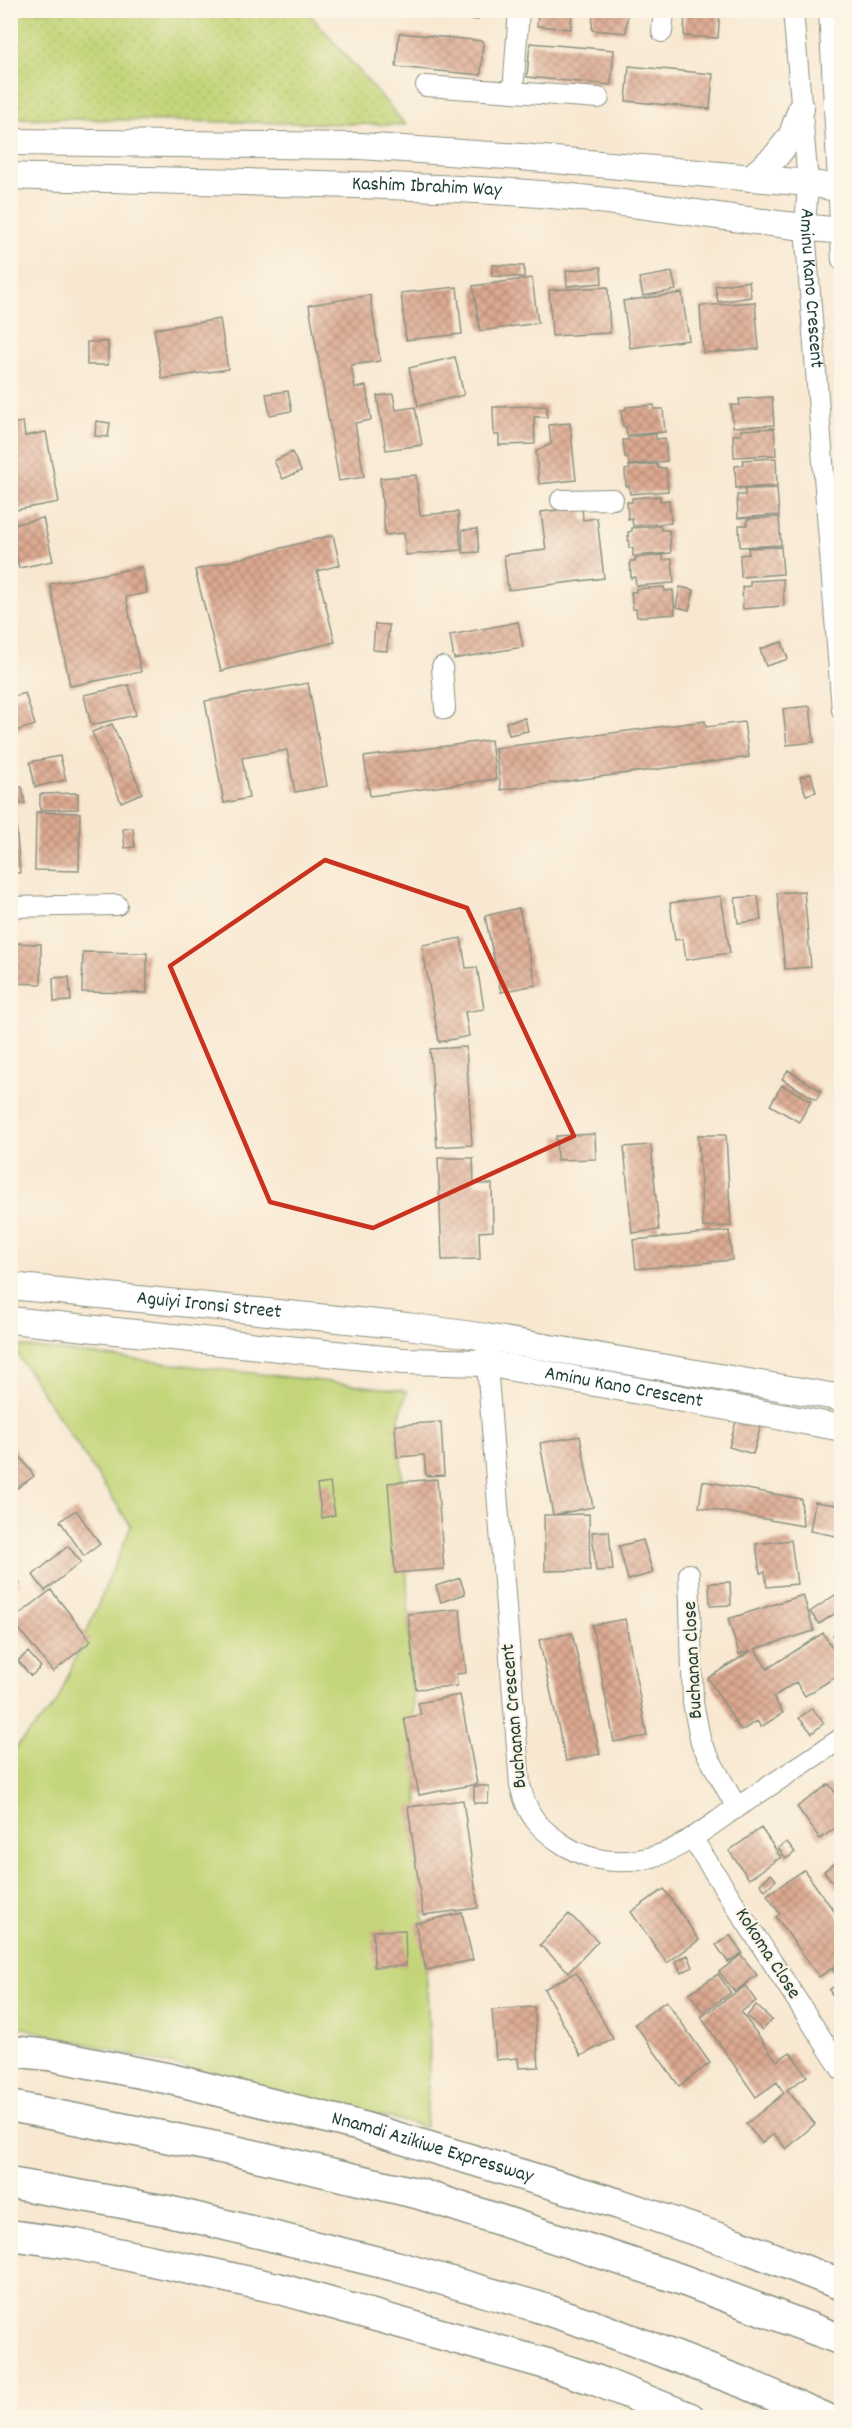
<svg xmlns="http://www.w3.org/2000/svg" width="852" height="2428" viewBox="0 0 852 2428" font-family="Dekko,sans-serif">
<defs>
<pattern id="park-dots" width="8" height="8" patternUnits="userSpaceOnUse" patternTransform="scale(1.5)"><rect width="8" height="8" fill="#c3d578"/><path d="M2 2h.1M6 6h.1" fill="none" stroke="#a7b868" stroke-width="1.8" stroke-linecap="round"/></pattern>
<pattern id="building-cross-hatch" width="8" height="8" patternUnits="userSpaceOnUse" patternTransform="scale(1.5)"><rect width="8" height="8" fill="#dda991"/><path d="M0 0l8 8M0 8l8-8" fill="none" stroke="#b38b77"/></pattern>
</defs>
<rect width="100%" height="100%" fill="#fcf5e5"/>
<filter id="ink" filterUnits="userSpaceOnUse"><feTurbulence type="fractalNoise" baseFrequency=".0167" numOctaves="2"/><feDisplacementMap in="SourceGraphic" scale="12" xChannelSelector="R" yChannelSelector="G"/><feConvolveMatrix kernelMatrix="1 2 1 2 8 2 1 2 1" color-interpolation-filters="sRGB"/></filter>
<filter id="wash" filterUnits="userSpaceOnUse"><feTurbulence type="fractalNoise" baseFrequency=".008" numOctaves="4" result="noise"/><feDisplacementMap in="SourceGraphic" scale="24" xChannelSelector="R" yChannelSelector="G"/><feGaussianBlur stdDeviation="1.35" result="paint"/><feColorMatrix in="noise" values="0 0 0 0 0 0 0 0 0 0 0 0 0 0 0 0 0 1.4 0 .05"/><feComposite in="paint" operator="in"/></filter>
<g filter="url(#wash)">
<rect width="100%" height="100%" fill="#f8e8d1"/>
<path fill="#c3d578" stroke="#718956" stroke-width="1.5" d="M11 1345 407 1391 399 1419 430 2049 426 2127 11 2025 10 1742 16 1747 56 1704 131 1526Z"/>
<path fill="url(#park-dots)" stroke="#718956" stroke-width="1.5" d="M306 10 406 125 11 118V11Z"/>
<g id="blocks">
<path fill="url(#building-cross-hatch)" d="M444 10H479L478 20 443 17Z
M538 10H572L571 29 537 26Z
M593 10H628L626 33 592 30Z
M685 10H720L718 38 684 36Z
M399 33 483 41 481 75 396 67Z
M530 43 614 50 611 85 527 77Z
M629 66 713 74 710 109 626 101Z
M492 265 524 266V277L492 276Z
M601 267 602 283 567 286 566 271Z
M672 272 676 290 643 296 639 278Z
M532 278 538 323 480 331 473 286Z
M749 281 751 297 718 302 715 286Z
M457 287 462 334 406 340 401 293Z
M608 287 610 333 552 336 549 290Z
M682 293 689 340 630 348 623 301Z
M370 295 380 361 351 365 355 388 366 386 371 420 355 423 364 477 339 481 309 305Z
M755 302 759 349 703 353 700 306Z
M220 319 228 369 162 379 154 329Z
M87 342H108V365H87Z
M455 357 464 395 418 406 409 368Z
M288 391 292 411 270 415 266 394Z
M393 394 396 410 415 407 422 445 386 450 377 396Z
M772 397 774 425 733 427 731 405H740L739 399Z
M654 405V409H663L665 432 627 435 626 427H623L621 410H626V407Z
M547 406V417H534L535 444 499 445V435H494L493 407Z
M96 421 110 423 108 437 95 436Z
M23 422 25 436 46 432 59 502 10 511V424Z
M570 423 576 480 539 484 536 451 551 444 549 425Z
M774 428 776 455 734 457 733 435H741V430Z
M656 434V439L665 438 667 461 629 465 628 457H625L623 440H628V437Z
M292 452 301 471 283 479 274 461Z
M776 458 777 486 736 488 735 466 743 465V460Z
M657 464 658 468H666L668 491 630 494 629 486H626L625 470 630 469 629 466Z
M416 475 420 515 458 512 461 550 406 555 404 533 385 535 380 478Z
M777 488 779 515 738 518 737 495H745V489Z
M660 496V501L669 500 671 523 633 526 632 518 628 519 627 502H632V498Z
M582 507 583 520 597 518 604 578 508 590 504 555 546 550 541 512Z
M779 517 781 545 740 547 739 525H747V519Z
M43 518 53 561 19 568 10 525Z
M660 526 661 530H669L671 553 633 556V548H629L628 532 632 531V528Z
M477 529 479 552 463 553 462 530Z
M333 535 340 565 317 571 335 642 221 671 195 570Z
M781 547 783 574 741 577 740 555 749 554 748 548Z
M663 555V560L672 559 674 583 636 586 635 577 631 578 630 561H635V558Z
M142 567 147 593 126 597 141 672 70 686 50 584Z
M783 579 784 606 743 609 742 587 750 586V581Z
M664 587 665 591 673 590 675 614 637 617 636 609H633L631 592H636V589Z
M680 587 694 590 689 610 676 607Z
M518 622 523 647 454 659 450 635Z
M375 624 389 625 387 651 373 650Z
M782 642 788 659 766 666 760 649Z
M308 683 327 786 295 792 287 750 242 758 249 798 224 803 205 701Z
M129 685 136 715 91 725 84 695Z
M25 693 35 725 10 733V698Z
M810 706 814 742 787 745 783 709Z
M525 718 528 731 509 735 506 722Z
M705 721 706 727 744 722 749 757 501 790 495 748Z
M112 724 142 793 121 802 92 732Z
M491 740 496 779 370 796 364 757Z
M60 756 66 780 35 787 30 762Z
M811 774 816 792 806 795 800 777Z
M22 787 25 803 10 805V789Z
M78 793V809L40 810V794Z
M15 811 20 873H10V812Z
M36 812 80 813 79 871 35 870Z
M133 828 135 847 125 848 123 829Z
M804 891 811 967 785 969 777 893Z
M721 896 730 953 686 960 683 939 675 940 670 903Z
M758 896 761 920 738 923 735 898Z
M519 908 536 985 501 992 485 916Z
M461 938 466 968 477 967 484 1009 465 1012 469 1036 439 1042 422 945Z
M10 943 41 944V984L10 983Z
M83 952 147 953V993L82 992Z
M69 977 71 1001 54 1002 53 978Z
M466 1047 472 1145 437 1147 430 1049Z
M788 1070 821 1091 816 1100 782 1079Z
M782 1085 811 1101 799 1122 770 1105Z
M595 1134 596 1159 557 1160 556 1136Z
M698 1135H726L731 1226 703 1227Z
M651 1145 659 1230 632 1233 624 1147Z
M438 1158H473L474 1184H492L493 1231 479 1232 480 1259 442 1260Z
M729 1231 732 1260 636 1269 633 1240Z
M737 1418 761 1425 753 1454 729 1447Z
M441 1422 444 1475 426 1476 424 1455 397 1457 395 1425Z
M580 1436 593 1507 553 1515 540 1443Z
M10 1442 34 1476 10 1493Z
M437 1479 444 1569 395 1573 388 1483Z
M703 1481 801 1499 803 1526 699 1507Z
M330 1483 335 1515 322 1518 317 1485Z
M815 1502 842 1506V1537L810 1531Z
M76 1510 100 1544 84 1556 60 1521Z
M589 1514 590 1570 545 1571 544 1515Z
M609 1531 613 1570 596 1571 592 1532Z
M643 1540 653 1573 628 1580 619 1546Z
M791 1540 797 1584 767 1587 765 1572 760 1573 756 1544Z
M68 1546 81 1562 45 1591 33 1575Z
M10 1571 20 1584 10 1590Z
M460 1578 465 1594 441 1602 436 1586Z
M730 1582 731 1605 710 1606 709 1583Z
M51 1590 91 1641 53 1672 12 1620Z
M803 1595 814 1631 755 1649 767 1669 823 1633 842 1663V1673L805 1696 796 1682 773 1697 783 1713 761 1727 757 1721 741 1731 708 1678 751 1651 739 1654 728 1619Z
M835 1595 842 1609 819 1624 810 1612Z
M460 1609 466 1673 456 1674 457 1686 416 1689 408 1614Z
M625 1619 647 1736 614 1742 592 1625Z
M842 1629V1646L833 1635Z
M572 1633 600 1754 566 1761 539 1640Z
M28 1652 41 1667 31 1676 18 1661Z
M460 1695 477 1784 419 1795 404 1718 421 1715 418 1703Z
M812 1708 824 1723 812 1733 799 1718Z
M829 1784 842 1802V1823L820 1839 797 1807Z
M474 1786H489L488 1803H474Z
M463 1800 478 1908 423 1915 408 1807Z
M761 1828 781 1857 749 1879 729 1851Z
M787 1842 795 1852 786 1859 778 1848Z
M842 1858V1895L824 1871Z
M804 1870 842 1922V1961L819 1977 776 1917 780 1914 767 1895Z
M771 1874 776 1880 765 1890 760 1884Z
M664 1889 699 1940 667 1963 631 1912Z
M462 1913 473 1960 426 1970 415 1923Z
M569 1914 598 1941 569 1972 540 1945Z
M405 1930 406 1966 374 1967 373 1931Z
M730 1935 742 1953 728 1962 716 1945Z
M688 1955 693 1967 681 1973 676 1961Z
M741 1955 757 1975 735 1992 719 1972Z
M842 1963V1974L838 1977 832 1970Z
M576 1972 613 2039 581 2056 544 1989Z
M718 1974 731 1993 703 2012 689 1993Z
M842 1981V2008L829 1990Z
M745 1986 756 2001 741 2012 777 2061 790 2052 807 2076 787 2090 815 2124 786 2149 774 2134 762 2143 746 2124 784 2093 777 2082 756 2097 701 2017Z
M666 2001 710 2063 679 2086 635 2024Z
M756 2005 772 2020 762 2030 747 2016Z
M534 2007 539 2067 519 2068 518 2058 496 2060 492 2010Z"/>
</g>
</g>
<g filter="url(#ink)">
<use href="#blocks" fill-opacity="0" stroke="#8c9282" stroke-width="1.5"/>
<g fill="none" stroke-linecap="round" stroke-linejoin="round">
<defs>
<g id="minor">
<path id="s1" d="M793 10 808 183 805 228 842 710"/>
<path d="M829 10 842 260"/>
<path d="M662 32 664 10"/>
<path d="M426 86 599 98"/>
<path d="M513 92 519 10"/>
<path d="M561 500 613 499"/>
<path d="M442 667 445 709"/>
<path d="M10 907 117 905"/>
<path d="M486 1352 520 1785C527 1815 538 1828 564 1845 590 1862 622 1865 652 1857 677 1851 706 1829 727 1814 765 1789 803 1764 842 1738"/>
<path d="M689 1574 693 1703 701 1743 737 1808"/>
<path d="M692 1838 842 2070"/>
</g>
<g id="major">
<path d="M10 142 360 146 521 157 808 183 842 189"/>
<path id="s2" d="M10 176C187 183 364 181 540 194 641 202 741 222 842 231"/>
<path d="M751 178 776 156 791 137 801 109"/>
<path id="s3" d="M10 1286 407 1326 486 1337 842 1398"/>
<path id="s4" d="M10 1320 403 1361 486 1363 842 1428"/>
</g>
<g id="highway">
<path id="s5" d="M10 2051 49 2055 171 2079 356 2125 619 2204 739 2245 842 2285"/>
<path d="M10 2106 231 2150 420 2194 680 2279 842 2340"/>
<path d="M10 2183 168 2211 395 2266 535 2306 592 2325 747 2384 825 2418"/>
<path d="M10 2235 75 2244 277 2288 547 2364 598 2381 690 2418"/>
</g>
</defs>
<use href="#minor" stroke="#8c9282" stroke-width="22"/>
<use href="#major" stroke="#8c9282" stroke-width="28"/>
<use href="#highway" stroke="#8c9282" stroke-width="33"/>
<use href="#minor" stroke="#fff" stroke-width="20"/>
<use href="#major" stroke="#fff" stroke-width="26"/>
<use href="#highway" stroke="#fff" stroke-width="30"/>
</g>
</g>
<path fill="none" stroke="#c8321e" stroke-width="4.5" stroke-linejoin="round" d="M325 860 467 908 574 1136 373 1228 270 1202 170 966Z"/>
<g text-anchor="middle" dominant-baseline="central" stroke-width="4.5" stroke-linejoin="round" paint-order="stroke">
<g font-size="20" fill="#1f3d34" stroke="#fcf5e5">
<text stroke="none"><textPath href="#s2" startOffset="417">Kashim Ibrahim Way</textPath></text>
<text stroke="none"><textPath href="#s1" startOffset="279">Aminu Kano Crescent</textPath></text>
<text stroke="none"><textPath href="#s3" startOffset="200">Aguiyi Ironsi Street</textPath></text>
<text stroke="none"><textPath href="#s4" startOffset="618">Aminu Kano Crescent</textPath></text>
<text transform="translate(694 1660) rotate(-93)">Buchanan Close</text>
<text transform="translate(515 1716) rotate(-95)">Buchanan Crescent</text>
<text transform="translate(767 1954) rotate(57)">Kokoma Close</text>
<text stroke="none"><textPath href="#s5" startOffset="434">Nnamdi Azikiwe Expressway</textPath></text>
</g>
</g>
<rect width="852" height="2428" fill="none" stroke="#fcf5e5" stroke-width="36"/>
</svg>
